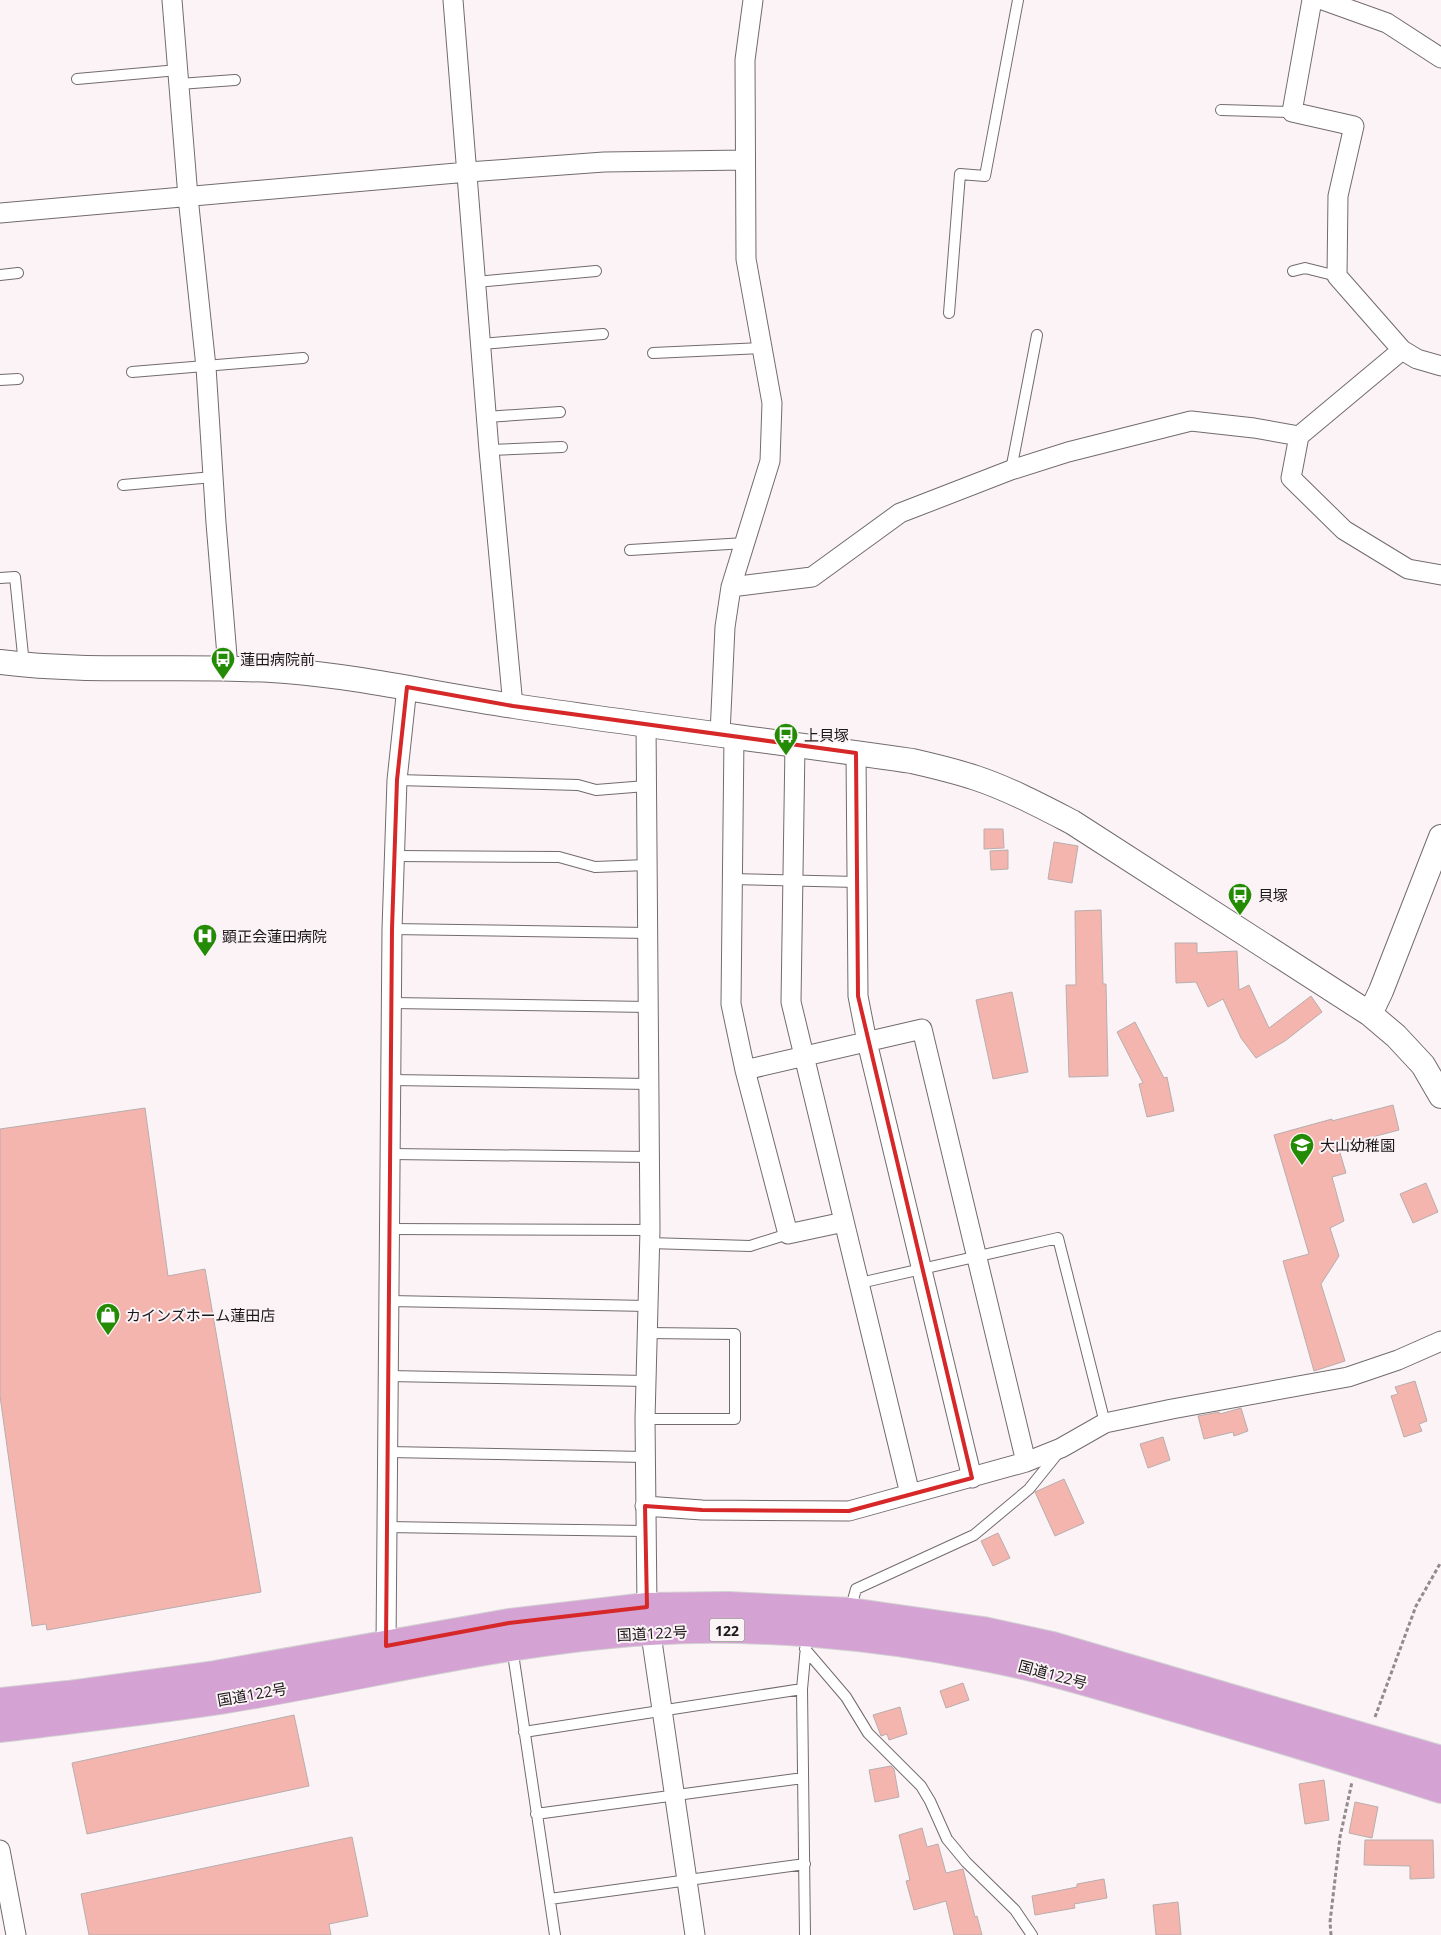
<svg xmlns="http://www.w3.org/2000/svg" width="1441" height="1935" viewBox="0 0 1441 1935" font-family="'Open Sans','Noto Sans JP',sans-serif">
<rect width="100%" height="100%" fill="#fcf3f6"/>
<path fill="#f5b5af" stroke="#b7aead" d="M984 829H1003L1004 848 984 849Z
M1054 842 1078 846 1072 883 1048 879Z
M1008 850V869L991 870 990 851Z
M1101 910 1103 984H1106L1108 1076 1069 1077 1066 985H1076L1075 911Z
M1175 943H1197V953L1237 951 1239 990 1249 985 1269 1028 1311 996 1322 1012 1285 1041 1256 1058 1241 1038 1223 999 1208 1007 1196 982 1176 983Z
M1012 992 1028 1072 993 1079 976 1000Z
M1135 1022 1164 1078 1167 1077 1174 1111 1147 1117 1139 1084 1143 1083 1117 1032Z
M1393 1105 1399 1130 1338 1146 1346 1173 1332 1177 1344 1221 1330 1228 1339 1256 1321 1284 1345 1361 1314 1371 1283 1261 1309 1254 1274 1135 1332 1119V1121Z
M145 1108 168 1276 205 1269 261 1592 47 1630 46 1624 32 1626 0 1396V1129Z
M1426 1183 1438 1212 1413 1223 1400 1194Z
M1415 1381 1427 1421 1419 1424 1422 1431 1404 1437 1391 1396 1398 1394 1395 1387Z
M1241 1408 1248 1431 1234 1436 1233 1432 1204 1439 1198 1416 1219 1412 1220 1414Z
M1163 1437 1170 1460 1148 1468 1140 1444Z
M1064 1479 1084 1523 1055 1536 1035 1492Z
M998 1533 1010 1558 993 1566 981 1541Z
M963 1683 969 1700 946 1708 940 1691Z
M900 1707 907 1734 889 1740 887 1734 881 1736 873 1715Z
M294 1715 309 1786 87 1834 72 1763Z
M891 1766 894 1769 899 1797 875 1802 869 1770Z
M1324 1780 1329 1820 1305 1824 1299 1784Z
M1355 1802 1378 1807 1372 1838 1349 1833Z
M922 1828 927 1847 938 1844 946 1873 963 1869 975 1917 977 1916 982 1935H954L946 1901 914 1910 906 1881 910 1880 899 1835Z
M352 1837 368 1916 329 1924 331 1935H89L81 1894Z
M1365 1840H1433L1434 1878 1410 1879V1866L1364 1865Z
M1104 1879 1107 1898 1074 1904 1075 1908 1035 1915 1032 1896 1077 1887V1884Z
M1178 1902 1181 1935H1156L1153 1905Z"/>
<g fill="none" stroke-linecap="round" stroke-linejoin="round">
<defs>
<path id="service" d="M77 79 178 70
M179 84 235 80
M1221 110 1292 112
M1293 271 1305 268 1337 276
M0 275 18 273
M476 282 596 271
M949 313 960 174 985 176 1018 0
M481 344 603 334
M653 353 762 348
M132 372 303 358
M0 380 18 379
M486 417 560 412
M489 450 562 447
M1011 470 1037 335
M123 485 213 477
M630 550 745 543
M0 578 15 577 24 665
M397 780 578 785 596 790 646 786
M395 856 559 857 595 867 647 865
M731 879 857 882
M392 929 648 933
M392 1003 648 1007
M391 1080 649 1084
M391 1154 650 1157
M390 1229 650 1230
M649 1243 750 1246 788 1234
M860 1283 1058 1238 1105 1423
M389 1301 648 1306
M388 1376 646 1381
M645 1419H735V1334L647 1333
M388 1452 645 1457
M387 1527 645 1531
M850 1611 856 1589 974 1535 1029 1489 1058 1453
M512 1647 555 1935
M805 1649 846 1697 868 1733 921 1786 930 1801 947 1839 966 1862 1015 1910 1032 1935
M524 1732 802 1689
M536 1814 803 1778
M550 1899 805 1864
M805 1935 802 1689 806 1646"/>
<path id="minor" d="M172 0 188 197 206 367 216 523 228 668
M453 0 489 450 513 706
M1312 0 1292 112 1354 126 1338 196 1337 276 1402 350
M1323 0 1387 23 1441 58
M0 213 468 172 604 162 745 160
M1299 436 1291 478 1344 530 1408 569 1441 575
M731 587 812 577 900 513 1011 470 1068 452 1191 421 1254 428 1299 436 1402 350 1417 359 1441 366
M646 723 650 1230 645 1419 647 1607 695 1935
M720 734 725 627 731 587 770 461 772 403 746 259 745 60 753 0
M734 736 731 1004 745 1070 788 1234 844 1222
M795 745 791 1002 910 1494
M856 753 858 996 867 1042 972 1478
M745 1070 922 1029 1026 1462
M645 1506 702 1510 849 1511 1026 1462 1061 1448 1105 1423 1172 1409 1348 1377 1398 1360 1441 1341
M386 1646 392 929 397 780 407 687
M0 1850 16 1935"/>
<path id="tertiary" d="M0 662C95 674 191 664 286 671 363 677 438 695 514 706 647 726 780 742 912 761 934 766 955 771 976 778 1009 789 1041 806 1072 822L1370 1014 1396 1036 1423 1065 1441 1096
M1370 1014 1381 991 1441 837"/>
<path id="trunk" d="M0 1702 68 1695 215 1675 509 1623 647 1607 728 1606 850 1612 983 1631 1052 1646 1441 1760
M0 1728C73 1719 147 1711 220 1700 363 1677 504 1640 649 1631 755 1624 876 1635 980 1656 1050 1669 1118 1691 1187 1711 1272 1736 1357 1762 1441 1789"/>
</defs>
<use href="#service" stroke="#726b6d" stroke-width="12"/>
<use href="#minor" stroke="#726b6d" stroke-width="21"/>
<use href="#tertiary" stroke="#726b6d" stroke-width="26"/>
<use href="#trunk" stroke="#d1d1d1" stroke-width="30"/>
<path stroke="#918b8d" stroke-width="3" stroke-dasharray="4 2.5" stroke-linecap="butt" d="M1375 1717 1416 1606 1441 1562
M1331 1935 1330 1922 1340 1837 1352 1782"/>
<use href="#service" stroke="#fff" stroke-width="10"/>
<use href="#minor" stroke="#fff" stroke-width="19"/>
<use href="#tertiary" stroke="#fff" stroke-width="24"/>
<use href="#trunk" stroke="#d4a3d4" stroke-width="28"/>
</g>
<path fill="none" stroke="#d62828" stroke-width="4" stroke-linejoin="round" d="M407 687 513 706 856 753 858 996 972 1478 849 1511 702 1510 645 1506 647 1607 509 1623 386 1646 392 929 397 780Z"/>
<defs>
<symbol id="bus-pin" viewBox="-11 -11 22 30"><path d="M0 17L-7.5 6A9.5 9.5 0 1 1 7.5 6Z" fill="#238b04" stroke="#fcf3f6"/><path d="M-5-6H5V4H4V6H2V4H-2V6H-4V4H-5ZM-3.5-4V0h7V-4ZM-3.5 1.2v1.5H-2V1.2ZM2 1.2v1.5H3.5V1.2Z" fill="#fff"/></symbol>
<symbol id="hospital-pin" viewBox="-11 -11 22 30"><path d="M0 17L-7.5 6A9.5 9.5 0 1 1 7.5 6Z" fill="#238b04" stroke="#fcf3f6"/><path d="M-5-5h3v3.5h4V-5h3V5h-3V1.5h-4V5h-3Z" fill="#fff"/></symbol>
<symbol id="school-pin" viewBox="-11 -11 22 30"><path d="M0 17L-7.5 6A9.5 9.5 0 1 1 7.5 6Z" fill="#238b04" stroke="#fcf3f6"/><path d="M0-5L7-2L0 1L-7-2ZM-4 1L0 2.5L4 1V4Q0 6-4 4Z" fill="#fff"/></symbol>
<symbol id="shop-pin" viewBox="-11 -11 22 30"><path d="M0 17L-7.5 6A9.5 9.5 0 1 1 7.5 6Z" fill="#238b04" stroke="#fcf3f6"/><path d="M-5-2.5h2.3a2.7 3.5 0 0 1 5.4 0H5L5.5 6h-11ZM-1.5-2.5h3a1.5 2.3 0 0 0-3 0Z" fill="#fff"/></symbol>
</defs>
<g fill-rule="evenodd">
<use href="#bus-pin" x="209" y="645" width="28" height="38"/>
<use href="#bus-pin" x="772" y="721" width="28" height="38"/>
<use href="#bus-pin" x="1226" y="881" width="28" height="38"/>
<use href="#hospital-pin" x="191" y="922" width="28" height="38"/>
<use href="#school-pin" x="1288" y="1131" width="28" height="38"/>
<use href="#shop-pin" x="94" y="1301" width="28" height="38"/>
</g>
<g text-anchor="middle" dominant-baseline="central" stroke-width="4" stroke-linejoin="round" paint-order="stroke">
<rect fill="#fcf3f6" stroke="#5e5a5b" stroke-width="1" x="709.5" y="1618.5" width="35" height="23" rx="4"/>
<g font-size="14" font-weight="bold" fill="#1b1819">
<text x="727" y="1630">122</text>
</g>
<g font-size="15" fill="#1b1819" stroke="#fcf3f6" text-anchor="start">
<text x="240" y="659">蓮田病院前</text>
<text x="804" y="735">上貝塚</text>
<text x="1258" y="895">貝塚</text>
<text x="222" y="936">顕正会蓮田病院</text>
<text x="1320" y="1145">大山幼稚園</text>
<text x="126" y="1315">カインズホーム蓮田店</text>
</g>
<g font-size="15" fill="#1b1819" stroke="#fcf3f6">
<text transform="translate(652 1633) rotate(-3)">国道122号</text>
<text transform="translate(1053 1674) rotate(15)">国道122号</text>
<text transform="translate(252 1694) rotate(-10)">国道122号</text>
</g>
</g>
</svg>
